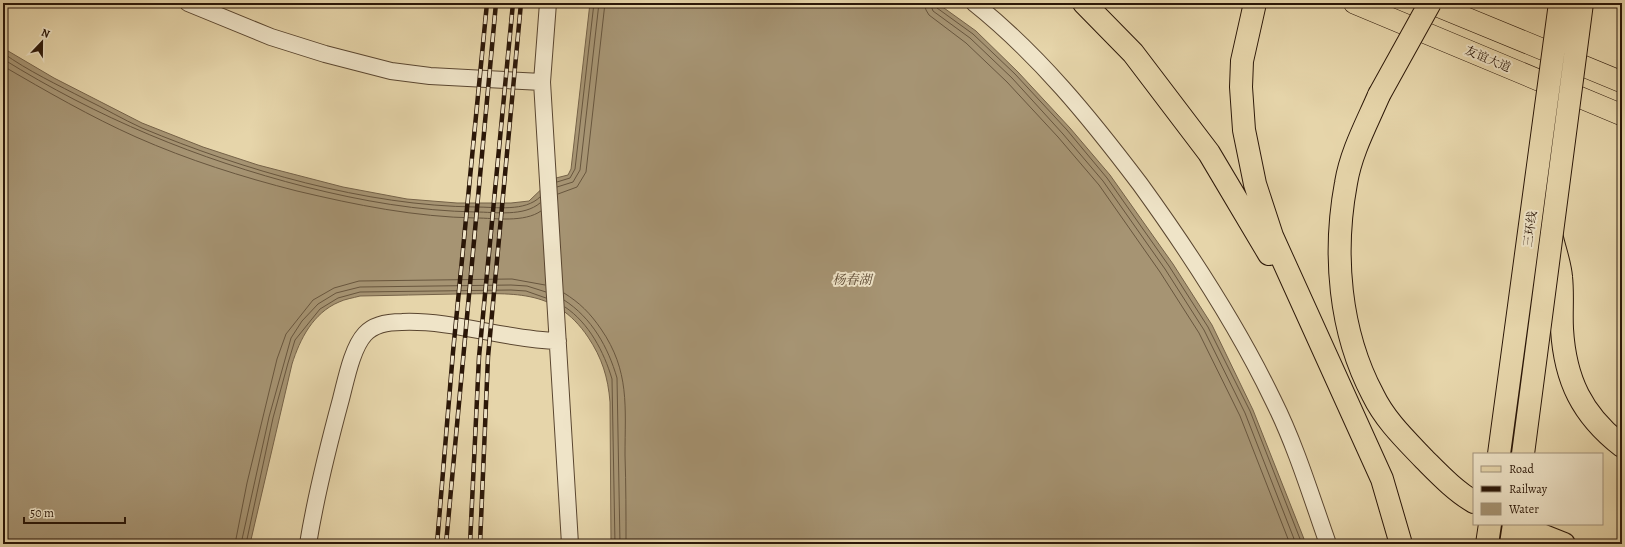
<svg xmlns="http://www.w3.org/2000/svg" width="1625" height="547" viewBox="0 0 1625 547" font-family="Alegreya,'Noto Serif SC',serif">
<rect width="100%" height="100%" fill="#e6d5aa"/>
<filter id="stains"><feTurbulence type="fractalNoise" baseFrequency=".005" numOctaves="4"/><feColorMatrix values="0 0 0 0 .2 0 0 0 0 .09 0 0 0 0 .02 0 0 0 .5 -.17"/></filter>
<radialGradient id="worn" r=".72"><stop offset=".6" stop-color="#630" stop-opacity="0"/><stop offset="1" stop-color="#630" stop-opacity=".3"/></radialGradient>
<path fill="#a69473" stroke="#756248" d="M590 3H937L976 31 1018 72 1070 128 1110 175 1173 264 1212 325 1253 410 1306 544H611L610 402C608 377 602 358 588 337 554 287 511 294 457 294 425 295 392 295 360 296 353 298 345 299 339 302 313 313 300 339 292 364L250 544H3V48L54 78 142 123 203 147 258 165 343 187 407 199 457 203H511L529 201 552 179 568 175 571 169Z"/>
<g fill="none" stroke-linecap="round" stroke-linejoin="round">
<path stroke="#68563e" stroke-width="1" d="M924 3 926 10 929 15 966 43 1007 82 1058 137 1099 185 1160 272 1199 333 1240 416 1290 544
M930 3 933 11 970 38 1012 78 1063 134 1103 181 1165 269 1204 330 1245 413 1296 544
M935 3 937 8 973 34 1015 74 1067 130 1107 178 1169 266 1208 327 1250 411 1302 544
M3 53C28 71 58 85 85 99 104 108 122 119 142 128 243 170 366 206 476 207 496 207 525 212 540 197
M3 59C98 118 197 159 306 187 362 201 418 211 476 212 495 212 524 217 540 203
M3 66C46 91 91 117 136 137 188 160 242 177 297 191 356 205 415 217 476 218 495 218 524 223 541 211
M557 182 570 178 575 169 594 3
M557 187 573 182 580 170 599 3
M558 194 577 187 586 172 605 3
M564 293C580 303 590 313 601 329 630 371 625 407 625 455 626 485 626 514 626 544
M564 300C592 318 608 347 617 378L620 544
M565 307C589 323 604 352 612 379L615 544
M235 544 247 483 277 359 286 334 313 300 334 288 359 281 512 279 545 285
M241 544 269 417 291 338 302 321 318 304 336 293 360 287 511 285 527 286 546 292
M246 544 273 418 288 363 295 340 320 309 338 298 360 292 511 290 526 291 546 298"/>
<defs>
<path id="minor" d="M188 3 271 37 325 54 391 71 430 76 542 82
M548 3 542 82 570 544
M974 3C1039 55 1090 118 1140 184 1190 253 1236 323 1273 400 1296 446 1311 496 1328 544
M308 544C316 495 328 447 341 399 346 380 352 348 365 334 374 324 389 322 402 322 455 320 506 340 558 341"/>
<path id="major" d="M1354 3 1622 115
M1430 3 1622 82"/>
<path id="highway" d="M1084 3 1133 53 1209 153 1269 254
M1255 3 1242 61 1241 87 1244 130 1255 184 1272 236 1382 479 1401 544
M1379 95C1367 123 1351 152 1346 183 1333 253 1339 331 1373 395 1385 420 1405 439 1424 459 1439 474 1455 491 1474 502
M1552 238C1555 251 1560 264 1561 277 1563 294 1561 312 1562 329 1565 380 1582 415 1622 446
M1514 524 1564 544
M1487 544 1490 524
M1511 544 1514 524"/>
</defs>
<use href="#minor" stroke="#5a4630" stroke-width="18"/>
<use href="#major" stroke="#2b1708" stroke-width="22"/>
<use href="#highway" stroke="#2b1708" stroke-width="24"/>
<use href="#minor" stroke="#efe4c8" stroke-width="16"/>
<use href="#major" stroke="#e6d5aa" stroke-width="21"/>
<use href="#highway" stroke="#e6d5aa" stroke-width="22"/>
<defs>
<path id="rail" d="M437 544 453 352 487 3
M446 544 496 3
M470 544 479 357 513 3
M480 544 488 357 521 3"/>
</defs>
<use href="#rail" stroke="#2b1708" stroke-width="4.5"/>
<use href="#rail" stroke="#efe4c8" stroke-width="3" stroke-dasharray="9" stroke-linecap="butt"/>
<defs>
<path id="highway-bridge" d="M1379 95 1430 3
M1499 454 1560 3
M1523 454 1582 3"/>
</defs>
<use href="#highway-bridge" stroke="#2b1708" stroke-width="24" stroke-linecap="butt"/>
<use href="#highway-bridge" stroke="#e6d5aa" stroke-width="22"/>
</g>
<g text-anchor="middle" dominant-baseline="central" stroke-width="4" stroke-linejoin="round" paint-order="stroke">
<g font-size="12" fill="#2b1708" stroke="#efe4c8">
<text transform="translate(1488 59) rotate(23)">友谊大道</text>
<text transform="translate(1530 229) rotate(-82)">三环线</text>
</g>
<g font-size="13" font-style="italic" fill="#5c4933" stroke="#efe4c8">
<text x="852" y="279">杨春湖</text>
</g>
</g>
<rect width="1625" height="547" fill="none" stroke="#e6d5aa" stroke-width="16"/>
<rect x="4" y="4" width="1617" height="539" fill="none" stroke="#2b1708" stroke-width="2"/>
<rect x="8" y="8" width="1609" height="531" fill="none" stroke="#2b1708"/>
<rect x="1473" y="453" width="130" height="72" fill="#efe4c8" stroke="#a1927b"/>
<rect x="1481" y="466" width="20" height="6" fill="#e6d5aa" stroke="#a1927b"/>
<text x="1509" y="473" font-size="12" fill="#2b1708">Road</text>
<rect x="1481" y="486" width="20" height="6" fill="#2b1708" stroke="#a1927b"/>
<text x="1509" y="493" font-size="12" fill="#2b1708">Railway</text>
<rect x="1481" y="503" width="20" height="12" fill="#a69473" stroke="#a1927b"/>
<text x="1509" y="513" font-size="12" fill="#2b1708">Water</text>
<g transform="translate(42 42) rotate(22)" stroke="#efe4c8" stroke-width="3" paint-order="stroke">
<path d="M0-3L7 15L0 10L-7 15Z" fill="#2b1708"/>
<text y="-6" font-size="11" font-weight="bold" text-anchor="middle" fill="#2b1708">N</text>
</g>
<path d="M24 517v6h101v-6" fill="none" stroke="#2b1708" stroke-width="2"/>
<text x="30" y="517" font-size="12" fill="#2b1708" stroke="#efe4c8" stroke-width="3" paint-order="stroke">50 m</text>
<rect width="100%" height="100%" filter="url(#stains)"/>
<rect width="100%" height="100%" fill="url(#worn)"/>
</svg>
